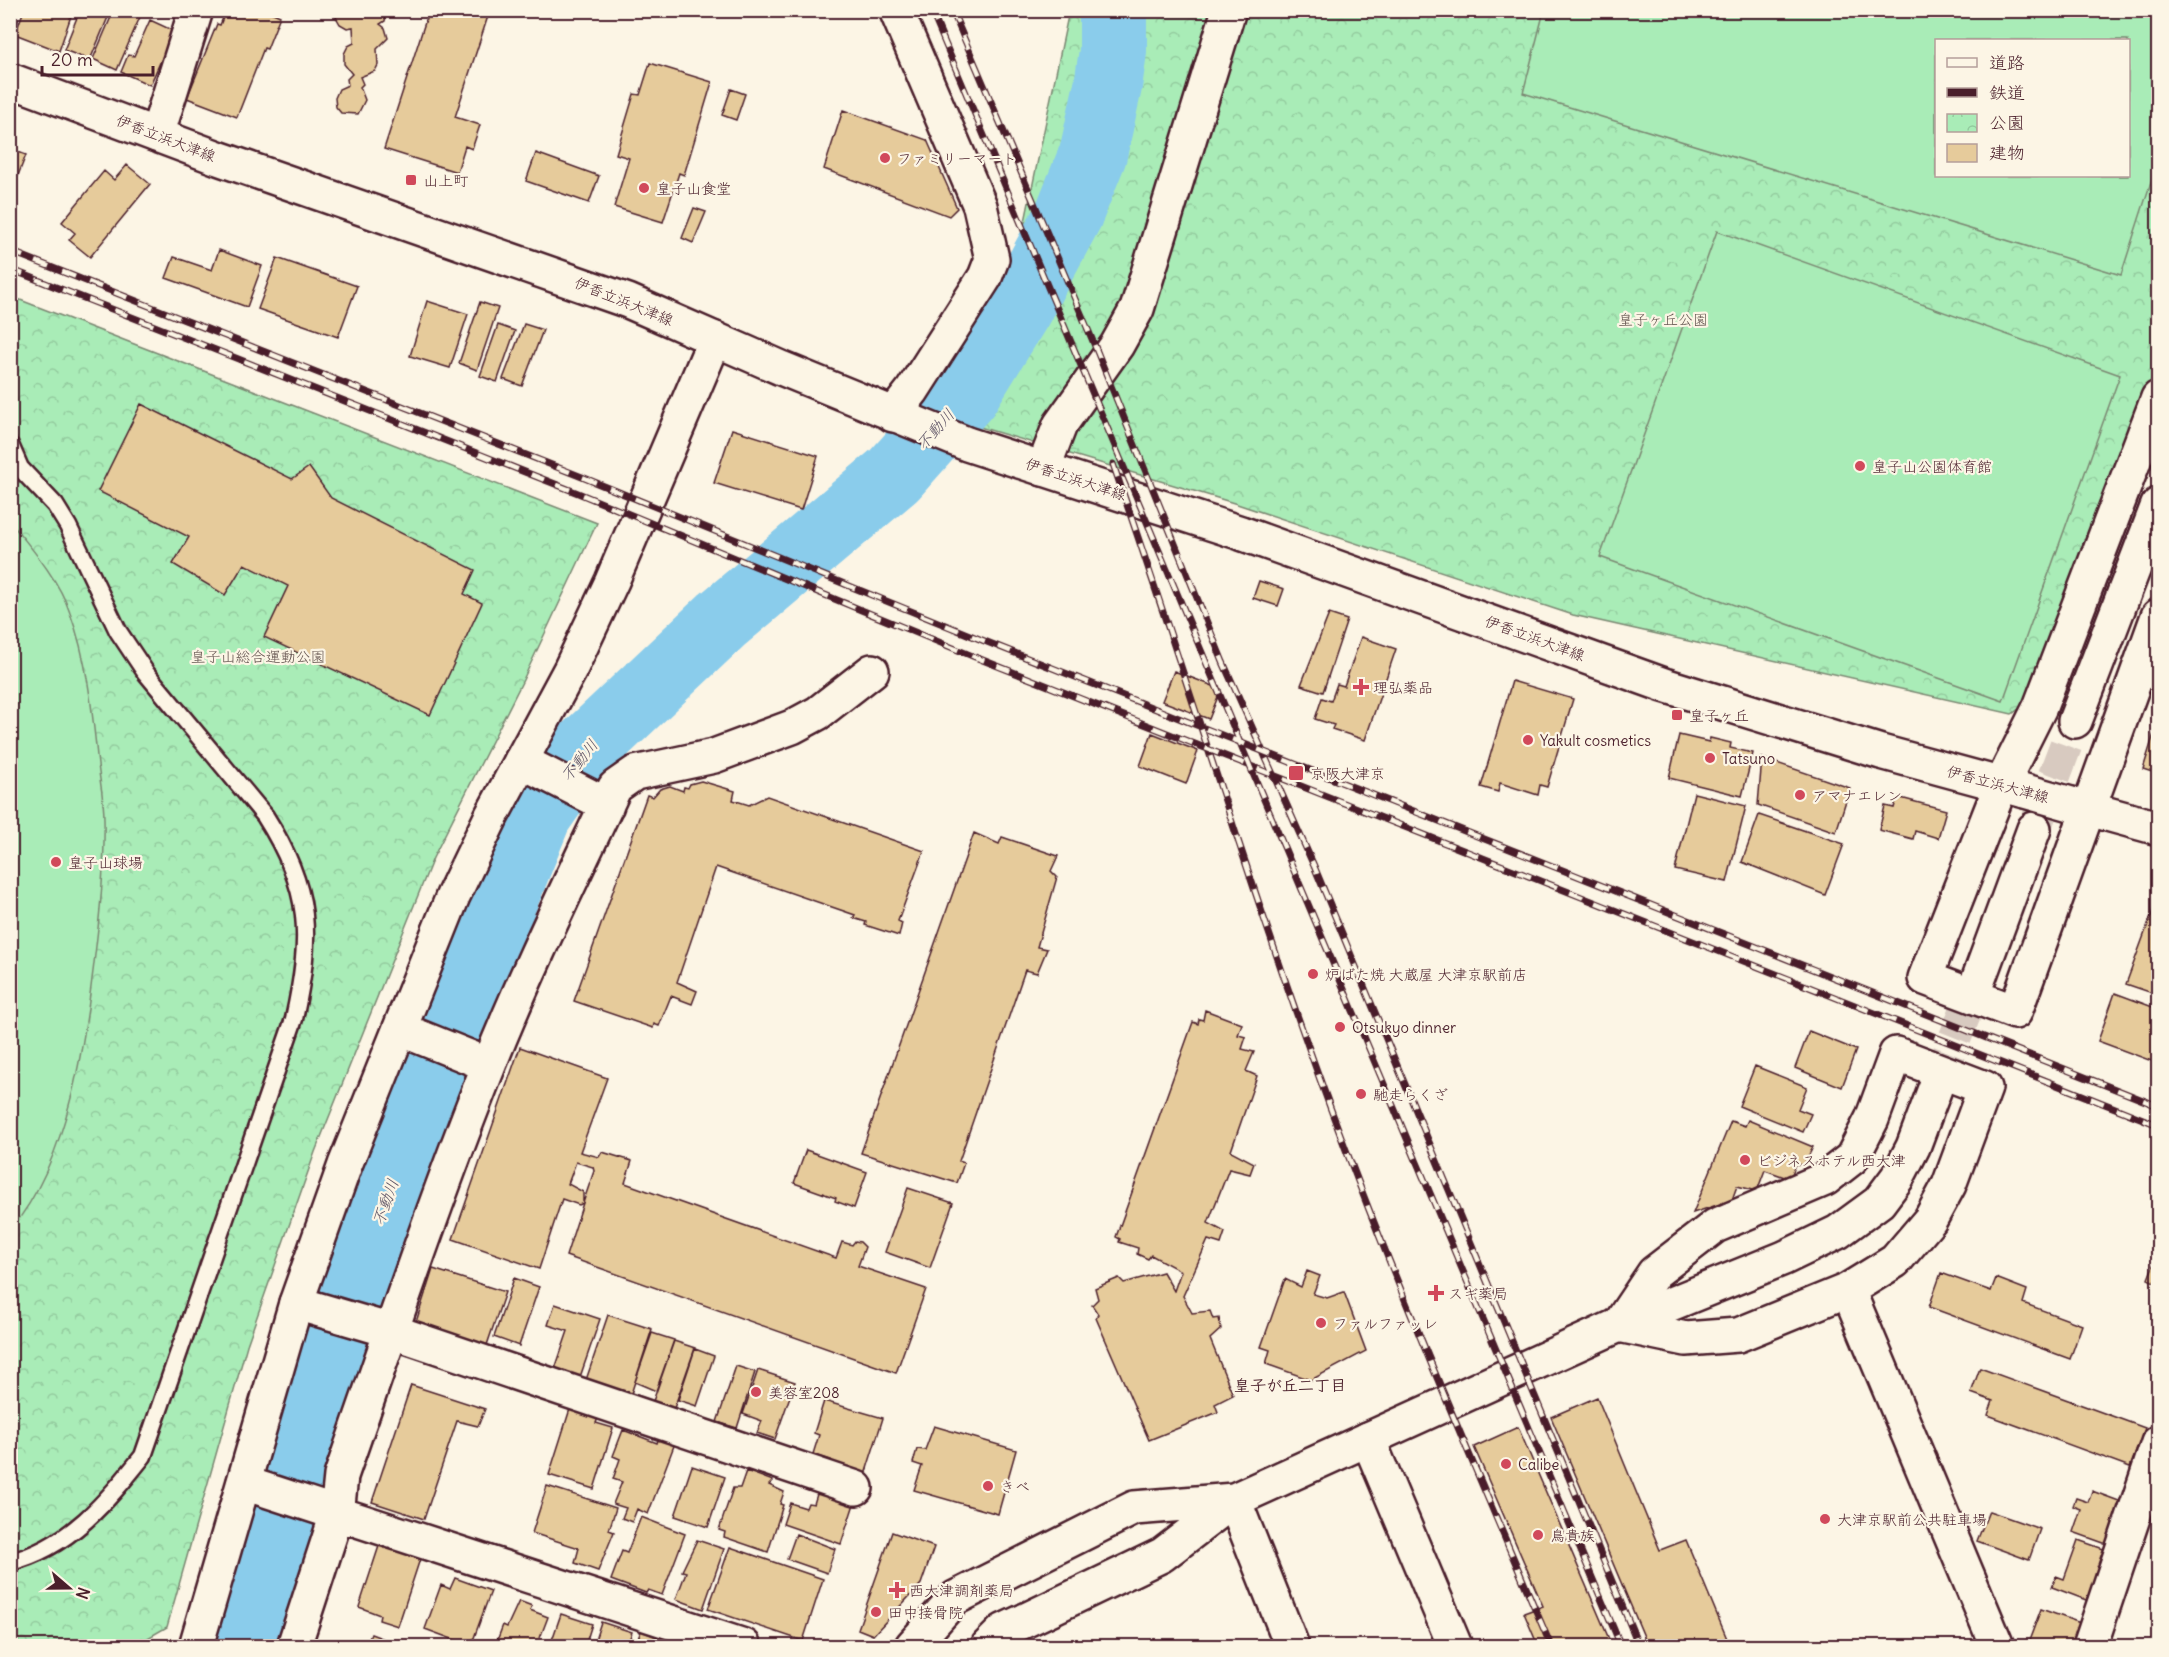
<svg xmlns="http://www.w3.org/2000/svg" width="2169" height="1657" viewBox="0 0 2169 1657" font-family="Delius,'Klee One',sans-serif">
<defs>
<pattern id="park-crowns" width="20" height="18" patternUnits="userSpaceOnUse" patternTransform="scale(1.5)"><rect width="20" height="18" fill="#a9ecb7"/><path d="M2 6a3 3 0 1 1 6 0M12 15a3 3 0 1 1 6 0" fill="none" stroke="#93ca9e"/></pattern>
</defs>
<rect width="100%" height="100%" fill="#fcf5e5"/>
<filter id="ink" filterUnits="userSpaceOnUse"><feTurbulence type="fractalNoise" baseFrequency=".0167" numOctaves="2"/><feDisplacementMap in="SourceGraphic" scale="12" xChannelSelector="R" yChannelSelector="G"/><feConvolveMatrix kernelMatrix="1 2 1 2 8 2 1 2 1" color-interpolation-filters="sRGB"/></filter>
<g filter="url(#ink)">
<path fill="url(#park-crowns)" stroke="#7a8671" stroke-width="1.5" fill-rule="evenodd" d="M1069 11H2158V369L2028 702 2012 714 1573 615 1234 503 926 411 1013 279ZM1936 40H2128V176H1936Z
M10 296 597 523 522 682 433 858 315 1152 247 1345 167 1627 134 1646H11Z"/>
<path fill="#a9ecb7" stroke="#7a8671" stroke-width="1.5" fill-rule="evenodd" d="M1544 11H2158V160L2121 275 1523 93ZM1936 40H2128V176H1936Z
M1717 231 2120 375 2003 701 1600 557Z
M11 523C33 550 59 580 70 613 87 659 92 708 97 756 99 777 104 798 104 819 105 861 101 904 96 946 86 1035 70 1159 11 1229Z"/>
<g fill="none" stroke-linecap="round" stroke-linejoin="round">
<path stroke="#8acceb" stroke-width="68" d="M249 1646 356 1283 419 1108 538 815 582 752 722 620 894 475 965 395 1019 307 1069 214 1093 154 1108 86 1113 51V10"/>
</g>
<path fill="#e6cb9b" stroke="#4a1f2b" stroke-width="1.5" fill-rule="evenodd" d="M24 10H73L59 51 15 34Z
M80 10H111L90 60 64 50Z
M114 10H143L117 70 93 59Z
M220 10H266L280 16 267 49 264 48 237 117 187 98 217 24 220 25 225 13Z
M332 10H387L385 21 380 24 385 28 388 38 377 49 378 65 375 71 360 77 363 84 360 87 365 100 358 114 341 113 336 107 335 98 339 89 348 85 347 79 352 74 344 64V54L348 46 354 43 353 27 347 28 340 24Z
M429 10H490L455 117 480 125 472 149 465 146 457 172 384 149Z
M150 20 174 31 150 85 121 72 128 55 134 56Z
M650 63 712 82 684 175 679 173 663 222 614 207 629 158 616 154 634 94 640 95Z
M731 89 745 94 736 120 722 115Z
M843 110 927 140 957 208 949 216 824 169Z
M10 149 26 155 10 196Z
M536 153 599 176 589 203 526 181Z
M127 165 150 184 90 257 69 240 75 233 62 222 104 171 114 180Z
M694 208 706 212 693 243 682 238Z
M219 250 262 266 247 307 166 278 174 257 212 270Z
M277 258 357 286 338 337 258 309Z
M427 301 468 314 450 368 410 356Z
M480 302 498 308 477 370 459 363Z
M524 324 543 330 522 386 503 379Z
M498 325 515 331 497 382 480 376Z
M141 404 292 479 309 467 331 498 475 570 464 594 482 603 430 715 264 637 288 586 244 564 225 595 173 564 189 537 98 491Z
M732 429 818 456 801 510 714 483Z
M1259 581 1284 589 1278 606 1253 598Z
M1329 614 1347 620 1323 692 1301 685Z
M1361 637 1396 649 1365 740 1332 729 1334 725 1315 719 1322 698 1331 701 1337 684 1344 686Z
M1174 671 1221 689 1209 719 1162 701Z
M1512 681 1573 699 1547 787 1540 785 1538 795 1500 783 1498 792 1481 787Z
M2158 721V774L2143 769Z
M1152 733 1198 751 1186 784 1140 766Z
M1679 735 1709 742 1710 738 1731 743 1730 748 1753 753 1742 796 1669 778Z
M1762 758 1850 788 1836 832 1758 805Z
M701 781 735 791 733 800 749 805 767 796 924 851 898 921 902 923 899 936 865 925 866 922 853 918 855 915 716 867 677 982 697 991 692 1004 671 996 659 1026 654 1024 653 1028 574 1001 647 795 653 797 660 789 670 786 683 791 684 787 688 788 690 784Z
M1694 793 1746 806 1727 882 1675 870Z
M1897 797 1946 810 1938 838 1915 831 1913 839 1879 830 1885 806 1894 808Z
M1759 815 1844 844 1825 895 1742 862Z
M974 833 999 844 1002 837 1058 856 1051 871 1057 877 1037 947 1047 949 1037 973 1025 970 959 1161 964 1163 957 1183 861 1153Z
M2158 897V995L2126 984Z
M2115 993 2158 1009 2157 1063 2098 1041Z
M1205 1010 1242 1024 1238 1035 1246 1037 1242 1049 1254 1052 1246 1071 1257 1076 1231 1151 1254 1163 1250 1174 1229 1169 1208 1223 1225 1232 1221 1244 1208 1240 1183 1296 1192 1313 1210 1311 1213 1319 1219 1318 1221 1329 1210 1339 1233 1395 1215 1404 1218 1412 1149 1440 1096 1318 1098 1314 1092 1305 1098 1299 1095 1288 1119 1278 1124 1283 1163 1272 1174 1291 1181 1271 1151 1255 1148 1259 1137 1254 1138 1248 1119 1242 1120 1239 1116 1237 1193 1022 1198 1024 1199 1019 1203 1020Z
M1809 1031 1856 1050 1842 1087 1795 1068Z
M520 1047 607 1078 580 1152 599 1157 602 1152 632 1161 625 1183 836 1258 842 1242 852 1245 855 1241 860 1242 865 1247 858 1266 926 1289 896 1373 566 1256 583 1203 579 1205 562 1199 539 1269 453 1239ZM576 1162 593 1167 594 1171 583 1203V1192L568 1184Z
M1755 1066 1807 1087 1798 1109 1811 1114 1803 1132 1739 1106Z
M1748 1120 1813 1147 1804 1165 1796 1164 1790 1179 1765 1170 1757 1191 1737 1186 1732 1200 1693 1213 1731 1121 1745 1126Z
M806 1150 867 1172 854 1208 835 1201 836 1198 794 1183Z
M908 1188 953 1203 930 1268 885 1252Z
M2155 1261 2158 1262V1284L2148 1279Z
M433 1269 505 1292 487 1345 416 1322Z
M1307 1271 1320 1276 1313 1294 1327 1298 1344 1292 1366 1351 1311 1380 1266 1364 1270 1350 1261 1347 1285 1279 1301 1287Z
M1941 1273 1991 1291 1996 1278 2027 1290 2023 1303 2082 1325 2070 1359 1929 1307Z
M514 1278 539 1287 519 1346 494 1337Z
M555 1304 600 1319 580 1377 555 1369 568 1331 548 1325Z
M608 1315 652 1329 630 1397 585 1383Z
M652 1333 674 1340 656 1391 635 1382Z
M674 1341 695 1348 672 1414 651 1407Z
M695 1349 714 1356 697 1406 678 1400Z
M736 1366 755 1372 737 1428 717 1422Z
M1980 1368 2145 1428 2130 1467 1988 1415 1993 1401 1971 1393Z
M758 1370 795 1382 775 1439 757 1433 762 1421 743 1414Z
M411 1385 485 1409 478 1426 457 1421 424 1519 372 1502Z
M1597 1397 1660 1550 1686 1540 1730 1646H1648L1551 1417Z
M824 1401 883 1418 865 1475 830 1463 831 1460 813 1454 819 1435 814 1433Z
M570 1409 598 1418 596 1423 613 1428 594 1489 549 1475Z
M934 1426 1016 1450 998 1514 914 1490 922 1466 913 1463 917 1449 925 1450Z
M1518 1427 1612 1646H1538L1524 1613 1543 1606 1474 1447Z
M623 1430 657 1443 659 1437 675 1443 648 1514 637 1509 632 1522 622 1518 626 1508 613 1504 622 1482 613 1479 620 1459 613 1456Z
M692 1466 725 1477 708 1527 675 1516Z
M746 1471 773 1481 769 1485 784 1492 780 1504 783 1505 768 1552 724 1537 725 1532 719 1530 733 1488H740Z
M547 1486 616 1508 609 1530 614 1532 598 1571 575 1563 579 1548 532 1533Z
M818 1491 854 1504 841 1544 783 1524 790 1503 806 1508 808 1503 814 1504Z
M2092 1491 2127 1504 2112 1546 2073 1532 2081 1509 2073 1506 2076 1498 2088 1502Z
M1989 1511 2040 1529 2029 1560 1977 1541Z
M641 1517 685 1534 662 1595 648 1590 646 1593 611 1580 622 1551 627 1553Z
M892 1532 934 1547 921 1584 873 1635 858 1629Z
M796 1534 835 1549 827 1573 787 1559Z
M697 1540 724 1549 703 1609 676 1599 686 1572 682 1571Z
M2078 1540 2112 1552 2094 1603 2052 1587 2056 1576 2064 1579Z
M380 1543 421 1556 398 1626 379 1620 380 1615 359 1607Z
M730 1547 823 1579 803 1641 708 1609Z
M455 1578 491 1591 471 1646 425 1629 441 1585 450 1589Z
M519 1601 532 1606 530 1610 548 1617 537 1646H495L503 1625 507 1627Z
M2041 1609 2086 1625 2078 1646H2027Z
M561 1614 592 1624 585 1646H550Z
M601 1622 632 1632 627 1646H593Z
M641 1631 662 1639 661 1643 668 1646H635Z
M371 1634 403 1646H366Z"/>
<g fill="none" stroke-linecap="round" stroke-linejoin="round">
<path stroke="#d8cac0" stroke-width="33" stroke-dasharray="33 16" stroke-linecap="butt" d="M2037 822 2075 721
M1937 1083 1979 978"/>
<defs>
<path id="lane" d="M10 445 20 468 55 505 68 526 118 631 146 673 265 816C312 890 312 936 294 1019L143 1456C107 1501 69 1548 10 1562"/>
<path id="street" d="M157 135 196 10
M2158 398 2040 707 2001 785 1925 978 2015 1012 2158 616
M893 415 912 391 985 277 992 259 980 206 896 10
M1043 469 1060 425 1117 345 1137 309 1229 10
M521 761 607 805
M400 1029 489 1065
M1896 1054 1985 1088 1949 1185 1930 1220 1895 1261 1848 1290 1738 1335 1686 1339 1619 1325 1654 1273 1715 1226 1825 1179 1852 1158 1872 1119Z
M1848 1290 1997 1646
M296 1303 388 1330 856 1488
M1368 1439 1455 1646
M244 1483 744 1646
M294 1646 337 1514 341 1476C389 1338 435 1200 489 1065 527 970 572 879 615 787L635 773 714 756 792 727 818 713 872 671
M2090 1646 2158 1443"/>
<path id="secondary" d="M2075 721 2158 505
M1979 978 2034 829
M1234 1500 1292 1646
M196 1646 296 1303 345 1165 453 896 492 815 570 670 612 581 715 339
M912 1646 955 1598 1134 1508 1234 1500
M988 1646 1003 1631 1162 1555 1234 1500 1619 1325 1784 1258 1838 1232 1879 1202 1897 1178 1913 1147 1937 1083"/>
<path id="primary" d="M10 80 218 158 628 301 781 368 967 444 1241 533 1664 685 1881 752 2025 791
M2071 804 2158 828"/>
</defs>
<use href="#lane" stroke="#4a1f2b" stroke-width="21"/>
<use href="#street" stroke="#4a1f2b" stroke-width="38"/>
<use href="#secondary" stroke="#4a1f2b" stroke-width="38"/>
<use href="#primary" stroke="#4a1f2b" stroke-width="38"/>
<use href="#lane" stroke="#fcf5e5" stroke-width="16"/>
<use href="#street" stroke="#fcf5e5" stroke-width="33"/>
<use href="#secondary" stroke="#fcf5e5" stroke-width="33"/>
<use href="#primary" stroke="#fcf5e5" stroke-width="33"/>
<defs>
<path id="rail" d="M931 10 1621 1646
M952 10 1092 339 1223 662 1314 866 1639 1646
M10 251 582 477 982 640 2158 1106
M10 269 578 493 975 657 2158 1125
M1113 464C1187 677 1252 894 1330 1107 1397 1289 1475 1468 1551 1646"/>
</defs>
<use href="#rail" stroke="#4a1f2b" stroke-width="7"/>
<use href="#rail" stroke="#fcf5e5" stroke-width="4.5" stroke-dasharray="14" stroke-linecap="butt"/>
<defs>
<path id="primary-bridge" d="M2025 791 2071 804"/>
</defs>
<use href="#primary-bridge" stroke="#4a1f2b" stroke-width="38" stroke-linecap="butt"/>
<use href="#primary-bridge" stroke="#fcf5e5" stroke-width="33"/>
</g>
</g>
<g fill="#d1495b" stroke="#fcf5e5" stroke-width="2">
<circle cx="885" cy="158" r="6"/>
<rect x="405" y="174" width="12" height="12" rx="3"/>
<circle cx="644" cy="188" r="6"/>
<circle cx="1860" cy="466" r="6"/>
<path d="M1358 678h6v6h6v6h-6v6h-6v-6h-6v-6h6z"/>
<rect x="1671" y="709" width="12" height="12" rx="3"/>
<circle cx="1528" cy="740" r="6"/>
<circle cx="1710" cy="758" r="6"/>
<rect x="1288" y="765" width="16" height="16" rx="3"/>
<circle cx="1800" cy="795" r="6"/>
<circle cx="56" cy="862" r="6"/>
<circle cx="1313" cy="974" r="6"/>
<circle cx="1340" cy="1027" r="6"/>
<circle cx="1361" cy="1094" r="6"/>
<circle cx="1745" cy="1160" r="6"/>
<path d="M1433 1284h6v6h6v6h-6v6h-6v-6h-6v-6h6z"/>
<circle cx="1321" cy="1323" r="6"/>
<circle cx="756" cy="1392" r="6"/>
<circle cx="1506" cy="1464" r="6"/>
<circle cx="988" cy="1486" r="6"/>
<circle cx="1825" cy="1519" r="6"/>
<circle cx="1538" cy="1535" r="6"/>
<path d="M894 1581h6v6h6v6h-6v6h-6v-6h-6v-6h6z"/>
<circle cx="876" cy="1612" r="6"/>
</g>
<g text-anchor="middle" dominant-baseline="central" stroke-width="4.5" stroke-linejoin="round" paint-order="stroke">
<g font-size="15" fill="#4a1f2b" stroke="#fcf5e5">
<text transform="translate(166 138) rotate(21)">伊香立浜大津線</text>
<text transform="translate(624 301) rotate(22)">伊香立浜大津線</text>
<text transform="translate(1076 479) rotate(18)">伊香立浜大津線</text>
<text transform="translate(1535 638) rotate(20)">伊香立浜大津線</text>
<text transform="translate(1998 784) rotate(15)">伊香立浜大津線</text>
</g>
<g font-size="15" fill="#4a1f2b" stroke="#fcf5e5" text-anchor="start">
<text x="897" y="158">ファミリーマート</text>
<text x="423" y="180">山上町</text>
<text x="656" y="188">皇子山食堂</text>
<text x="1872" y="466">皇子山公園体育館</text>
<text x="1373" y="687">理弘薬品</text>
<text x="1689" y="715">皇子ヶ丘</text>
<text x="1540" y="740">Yakult cosmetics</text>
<text x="1722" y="758">Tatsuno</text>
<text x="1310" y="773">京阪大津京</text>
<text x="1812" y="795">アマナエレン</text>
<text x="68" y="862">皇子山球場</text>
<text x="1325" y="974">炉ばた焼 大蔵屋 大津京駅前店</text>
<text x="1352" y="1027">Otsukyo dinner</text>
<text x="1373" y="1094">馳走らくざ</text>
<text x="1757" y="1160">ビジネスホテル西大津</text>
<text x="1448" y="1293">スギ薬局</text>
<text x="1333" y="1323">ファルファッレ</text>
<text x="768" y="1392">美容室208</text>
<text x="1518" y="1464">Calibe</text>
<text x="1000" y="1486">きべ</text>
<text x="1837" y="1519">大津京駅前公共駐車場</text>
<text x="1550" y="1535">鳥貴族</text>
<text x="909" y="1590">西大津調剤薬局</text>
<text x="888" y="1612">田中接骨院</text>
</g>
<g font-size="15" fill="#62524e" stroke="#fcf5e5">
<text x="1663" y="319">皇子ヶ丘公園</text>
<text x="258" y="656">皇子山総合運動公園</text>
</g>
<g font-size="16" font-style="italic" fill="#5d5365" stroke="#fcf5e5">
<text transform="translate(935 429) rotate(-48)">不動川</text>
<text transform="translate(579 760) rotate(-51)">不動川</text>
<text transform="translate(385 1202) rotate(-70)">不動川</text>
</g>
<g font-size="16" font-weight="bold" fill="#4a1f2b" stroke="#fcf5e5">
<text x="1290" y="1385">皇子が丘二丁目</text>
</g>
</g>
<rect width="2169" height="1657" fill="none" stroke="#fcf5e5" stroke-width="36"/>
<rect x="18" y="18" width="2133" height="1621" fill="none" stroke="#4a1f2b" stroke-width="2" filter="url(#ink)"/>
<rect x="1935" y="39" width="195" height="138" fill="#fcf5e5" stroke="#b59f9b" stroke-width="1.5"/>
<rect x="1947" y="58" width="30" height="9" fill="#fcf5e5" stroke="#b59f9b" stroke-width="1.5"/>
<text x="1989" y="69" font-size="18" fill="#4a1f2b">道路</text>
<rect x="1947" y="88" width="30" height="9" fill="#4a1f2b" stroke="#b59f9b" stroke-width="1.5"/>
<text x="1989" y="99" font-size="18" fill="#4a1f2b">鉄道</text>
<rect x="1947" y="114" width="30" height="18" fill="url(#park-crowns)" stroke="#b59f9b" stroke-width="1.5"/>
<text x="1989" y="129" font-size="18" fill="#4a1f2b">公園</text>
<rect x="1947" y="144" width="30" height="18" fill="#e6cb9b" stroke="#b59f9b" stroke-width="1.5"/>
<text x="1989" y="159" font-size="18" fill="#4a1f2b">建物</text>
<g transform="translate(69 1588) rotate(110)" stroke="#fcf5e5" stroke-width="4.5" paint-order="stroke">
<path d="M0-4.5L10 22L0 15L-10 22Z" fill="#4a1f2b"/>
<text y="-9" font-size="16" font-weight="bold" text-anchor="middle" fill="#4a1f2b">N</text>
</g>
<path d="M42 66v9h111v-9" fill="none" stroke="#4a1f2b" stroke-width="3"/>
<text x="51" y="66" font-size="18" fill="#4a1f2b" stroke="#fcf5e5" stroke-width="4.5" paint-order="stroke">20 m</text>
</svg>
